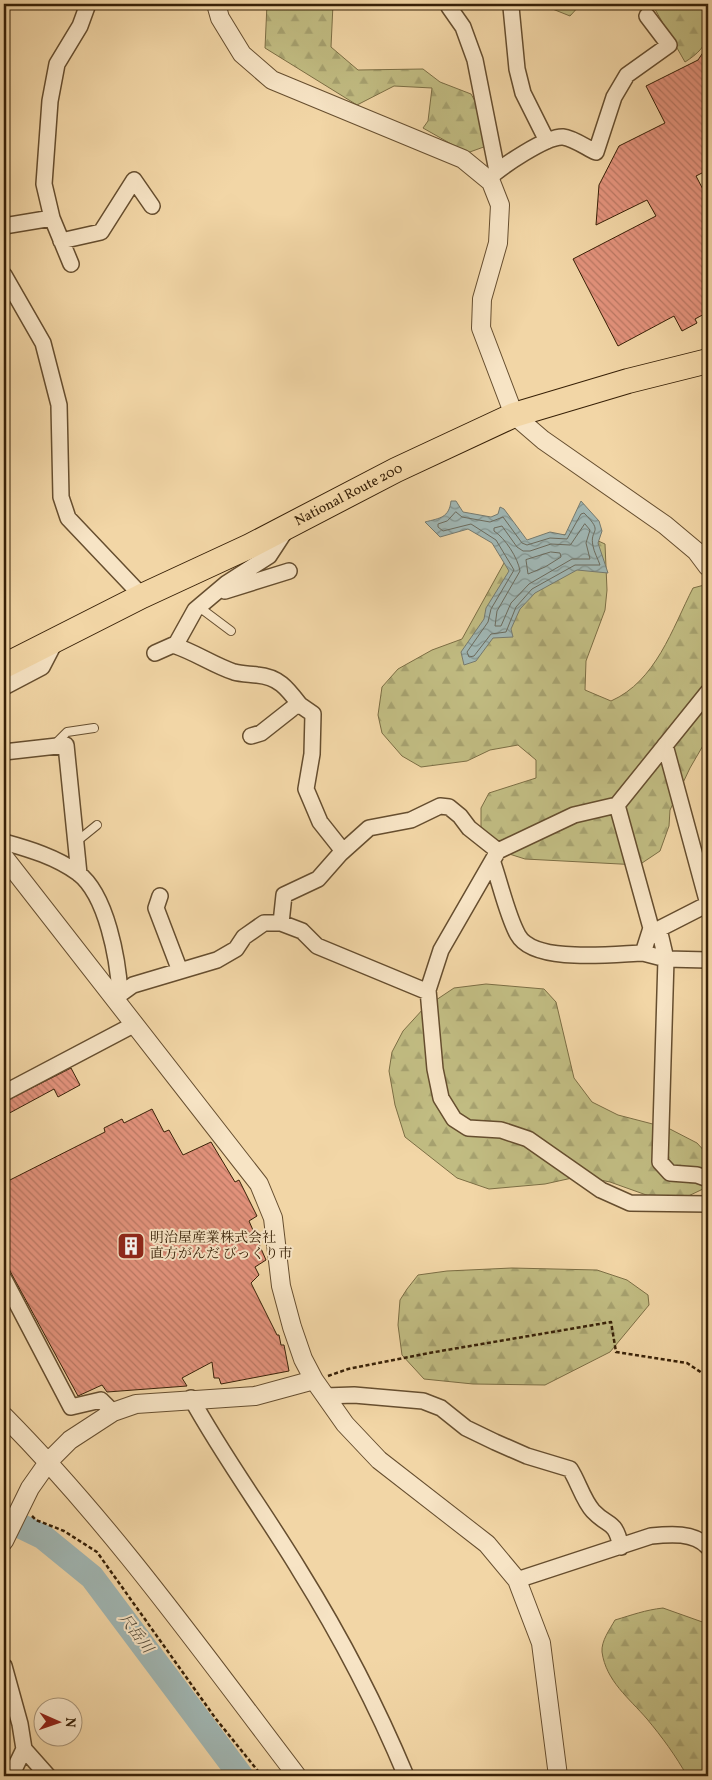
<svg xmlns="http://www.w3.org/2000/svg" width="712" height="1780" viewBox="0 0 712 1780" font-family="Vollkorn,'Noto Serif JP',serif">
<defs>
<pattern id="forest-firs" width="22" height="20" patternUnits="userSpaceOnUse" patternTransform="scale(1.25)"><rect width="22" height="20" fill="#c1bc82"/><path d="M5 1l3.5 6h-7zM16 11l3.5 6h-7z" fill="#a6a16f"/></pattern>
<pattern id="water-waves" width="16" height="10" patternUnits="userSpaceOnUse" patternTransform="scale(1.25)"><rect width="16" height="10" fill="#a0b6b3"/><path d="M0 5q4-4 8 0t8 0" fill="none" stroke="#839490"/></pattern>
<pattern id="building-back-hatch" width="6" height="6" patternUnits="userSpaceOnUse" patternTransform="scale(1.25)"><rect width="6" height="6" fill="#e4937d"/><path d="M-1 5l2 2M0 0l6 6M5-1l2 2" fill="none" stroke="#ba7864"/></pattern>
</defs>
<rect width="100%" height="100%" fill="#f2d6a6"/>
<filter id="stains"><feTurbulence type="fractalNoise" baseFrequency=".004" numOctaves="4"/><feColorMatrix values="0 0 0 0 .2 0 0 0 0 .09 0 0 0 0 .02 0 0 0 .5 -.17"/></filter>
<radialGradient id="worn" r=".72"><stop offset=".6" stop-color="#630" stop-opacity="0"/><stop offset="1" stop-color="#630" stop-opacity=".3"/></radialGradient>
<path fill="url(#forest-firs)" stroke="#7c6e44" d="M267 4H333L331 47 358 70 423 69 440 82 471 94 486 120 492 144 467 153 423 128 428 121 432 88 394 86 357 105 265 48Z
M540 4H581L570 16Z
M652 4H708C708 34 712 45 685 62Z
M570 534 585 535 605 544 607 590 605 610 586 661 585 690 611 701C656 681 672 629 693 588L708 584V737L690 768 670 810 669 826 660 851 639 865 525 859 503 852 481 827V808L489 793 536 778V760L518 745 490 750 467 761 421 767 402 756 382 733 378 715 382 687 398 669 432 650 462 639 509 554 545 537Z
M486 984 544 989 556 1002 574 1078 592 1102 618 1115 668 1128 697 1143 708 1155V1176L703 1189 682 1199 652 1197 610 1182 581 1176 545 1184 489 1189 457 1178 405 1137 395 1105 389 1071 392 1052 403 1031 424 1008 454 988Z
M512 1268 597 1270 627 1280 648 1295 649 1305 610 1352 545 1385 473 1384 424 1379 402 1355 398 1325 400 1300 407 1289 418 1275 447 1271Z
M663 1608 708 1624V1776H687C676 1756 662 1737 647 1719 629 1698 606 1681 602 1652 601 1641 610 1629 615 1620 632 1615 645 1610 663 1608Z"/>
<path fill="url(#water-waves)" stroke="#767a6e" d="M451 501H456L463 512 491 517 498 514 500 507 504 509 527 540 550 532 565 535 581 501 599 521 602 531 598 543 608 573 577 570 535 593 520 609 511 629 513 637 493 638 476 661 464 665 461 652 484 619 486 608 509 571 492 543 468 529 440 537 425 522C440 518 449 518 451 501Z"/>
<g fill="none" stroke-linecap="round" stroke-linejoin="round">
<path stroke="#6c6b5d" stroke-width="1" d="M456 512 462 517 490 522 503 517 522 543 527 545 550 538 567 539 581 514 584 513C605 534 589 528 593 546 594 552 598 559 600 565H575L532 589 516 607 506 632 491 634 474 656 469 657 467 652 488 622 491 609 514 570 496 540 471 524 443 531 438 527V524L447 521Z
M585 524 590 530 586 543 590 559H572L529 584 511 603 501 626H495L497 611 520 571C518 558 505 538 494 531V528L502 526 517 547 523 551H530L551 544 570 545Z
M551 552 560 553 561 557 545 567 528 574 526 560Z"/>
<path stroke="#a0b6b3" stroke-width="25" d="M4 1518 43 1537 92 1577 241 1776"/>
</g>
<path fill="url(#building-back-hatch)" stroke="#372007" d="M708 45V170L696 176 708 199V312L695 319 697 323 682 331 674 316 618 346 573 259 656 216 647 200 596 225 599 185 619 146 665 123 646 86 698 60Z
M71 1068 80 1085 58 1097 54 1089 4 1116V1102Z
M152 1109 164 1132 169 1130 183 1155 211 1142 235 1182 239 1180 257 1216 249 1221 266 1260 255 1267 259 1275 251 1283 277 1335H279L281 1345H284L289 1371 221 1384 219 1378H214L212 1362 182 1378 187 1386 107 1392 102 1385 78 1396 4 1260V1183L105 1132 104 1128 122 1119 124 1123Z"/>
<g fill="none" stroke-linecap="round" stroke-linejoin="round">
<defs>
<path id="service" d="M199 607 231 631
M54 745 67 732 94 728
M76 842 97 825"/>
<path id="minor" d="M449 7 463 27 475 60 497 171
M511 7 517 69 523 93 547 141
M488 179C501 167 546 136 563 137 573 138 587 148 596 152L614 97 627 75 669 45 647 16
M52 218 71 264
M4 226 52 218 44 184 50 101 57 64 80 26 88 4
M61 241 101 232 134 180 152 206
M4 275 43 343 59 405 61 497 68 518 142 596
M225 591 289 571
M175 646 195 610 227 583 269 556 286 530
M155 653 173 645C195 652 213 665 234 672 241 674 250 674 257 675 279 677 287 688 300 705
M4 687 42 667 56 640
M251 736 261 733 294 707 300 705 313 714 312 754 306 789 320 822 343 851
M665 745 708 904
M4 752 66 745 79 874
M617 805 574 815 498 851 441 950 428 990 435 1069 441 1098 454 1119 468 1128 501 1130 528 1139 601 1190 630 1203 708 1204
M4 842C29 849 56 857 78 873 107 895 118 960 120 994
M493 863C500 883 508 918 518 935 534 964 614 954 643 953L651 928 617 805 708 692
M160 896 156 908 180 971
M281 923 284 895 318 879 340 854 369 828 411 820 440 806 449 807 460 816 469 828 498 851
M651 928 659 929 708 904
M659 929 666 959 708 960
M643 953 666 959 660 1162 670 1173 697 1175 708 1179
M115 998 133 985 217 960 236 949 244 937 264 923H281L302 931 317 946 428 992
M4 1093 135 1024
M4 1279 71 1407 101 1400 113 1412
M325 1396 354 1395 423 1401 441 1408 466 1428 495 1442 527 1456 570 1469C578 1481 583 1500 593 1511 609 1528 615 1519 621 1547
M191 1398C224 1458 265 1513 300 1571 341 1637 376 1704 406 1776
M517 1580 651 1536C670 1534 694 1532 708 1547
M4 1666 20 1724 24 1749 48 1776
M11 1776 24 1749"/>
<path id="tertiary" d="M216 4 220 18 242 54 272 80 463 159 491 182 500 205 498 243 482 299 481 328 514 415 543 440 665 525 696 551 708 567
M4 857 259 1184 273 1218 281 1286 292 1327 303 1359 314 1380 345 1424 379 1460 487 1544 517 1580 541 1643 558 1776
M4 1416C113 1526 203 1653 297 1776
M4 1541 30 1488 49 1461 70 1440 113 1412 136 1404 255 1396 314 1380"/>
<g id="trunk">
<path id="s1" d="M4 666 142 596 250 546 396 470 514 415 628 381 708 361"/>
</g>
</defs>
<use href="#service" stroke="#664e2f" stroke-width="10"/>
<use href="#minor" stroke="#664e2f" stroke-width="18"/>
<use href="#tertiary" stroke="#664e2f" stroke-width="20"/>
<use href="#trunk" stroke="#372007" stroke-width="26"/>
<path stroke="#372007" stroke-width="2.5" stroke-dasharray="4 2.5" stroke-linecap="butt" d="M328 1376 348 1369 429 1353 611 1322 616 1352 687 1363 708 1377
M32 1516 36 1520 64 1531 97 1552 216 1719 262 1776"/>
<use href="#service" stroke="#f7e4c5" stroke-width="8"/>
<use href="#minor" stroke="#f7e4c5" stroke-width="15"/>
<use href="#tertiary" stroke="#f7e4c5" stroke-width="18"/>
<use href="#trunk" stroke="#f2d6a6" stroke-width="24"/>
</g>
<defs>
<symbol id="building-square" viewBox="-11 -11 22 22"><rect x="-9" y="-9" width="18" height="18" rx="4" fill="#8f2418" stroke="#f7e4c5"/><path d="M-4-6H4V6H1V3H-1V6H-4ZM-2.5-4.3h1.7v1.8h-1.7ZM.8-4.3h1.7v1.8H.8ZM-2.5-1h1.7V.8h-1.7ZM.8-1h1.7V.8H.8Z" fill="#fff"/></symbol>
</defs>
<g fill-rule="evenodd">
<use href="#building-square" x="115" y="1230" width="32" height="32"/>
</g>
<g text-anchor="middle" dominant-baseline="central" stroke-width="4" stroke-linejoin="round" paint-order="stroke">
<g font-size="14" fill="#372007" stroke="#f7e4c5">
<text stroke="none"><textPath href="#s1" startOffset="385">National Route 200</textPath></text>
</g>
<g font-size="14" fill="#372007" stroke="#f7e4c5" text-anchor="start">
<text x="150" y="1238">明治屋産業株式会社<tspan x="150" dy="16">直方がんだ びっくり市</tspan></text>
</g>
<g font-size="15" font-style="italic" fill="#564d3b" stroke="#f7e4c5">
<text transform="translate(135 1634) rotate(53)">尺岳川</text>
</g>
</g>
<rect width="712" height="1780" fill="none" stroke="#f2d6a6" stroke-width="20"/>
<rect x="5" y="5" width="702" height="1770" fill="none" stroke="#372007" stroke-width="2.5"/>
<rect x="10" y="10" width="692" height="1760" fill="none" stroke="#372007"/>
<g transform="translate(58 1722) rotate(92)"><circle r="24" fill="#f7e4c5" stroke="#aa9679"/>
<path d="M0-4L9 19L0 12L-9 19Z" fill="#8f2418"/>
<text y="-8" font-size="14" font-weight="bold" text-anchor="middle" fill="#372007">N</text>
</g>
<rect width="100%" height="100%" filter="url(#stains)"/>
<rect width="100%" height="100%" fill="url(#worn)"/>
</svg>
